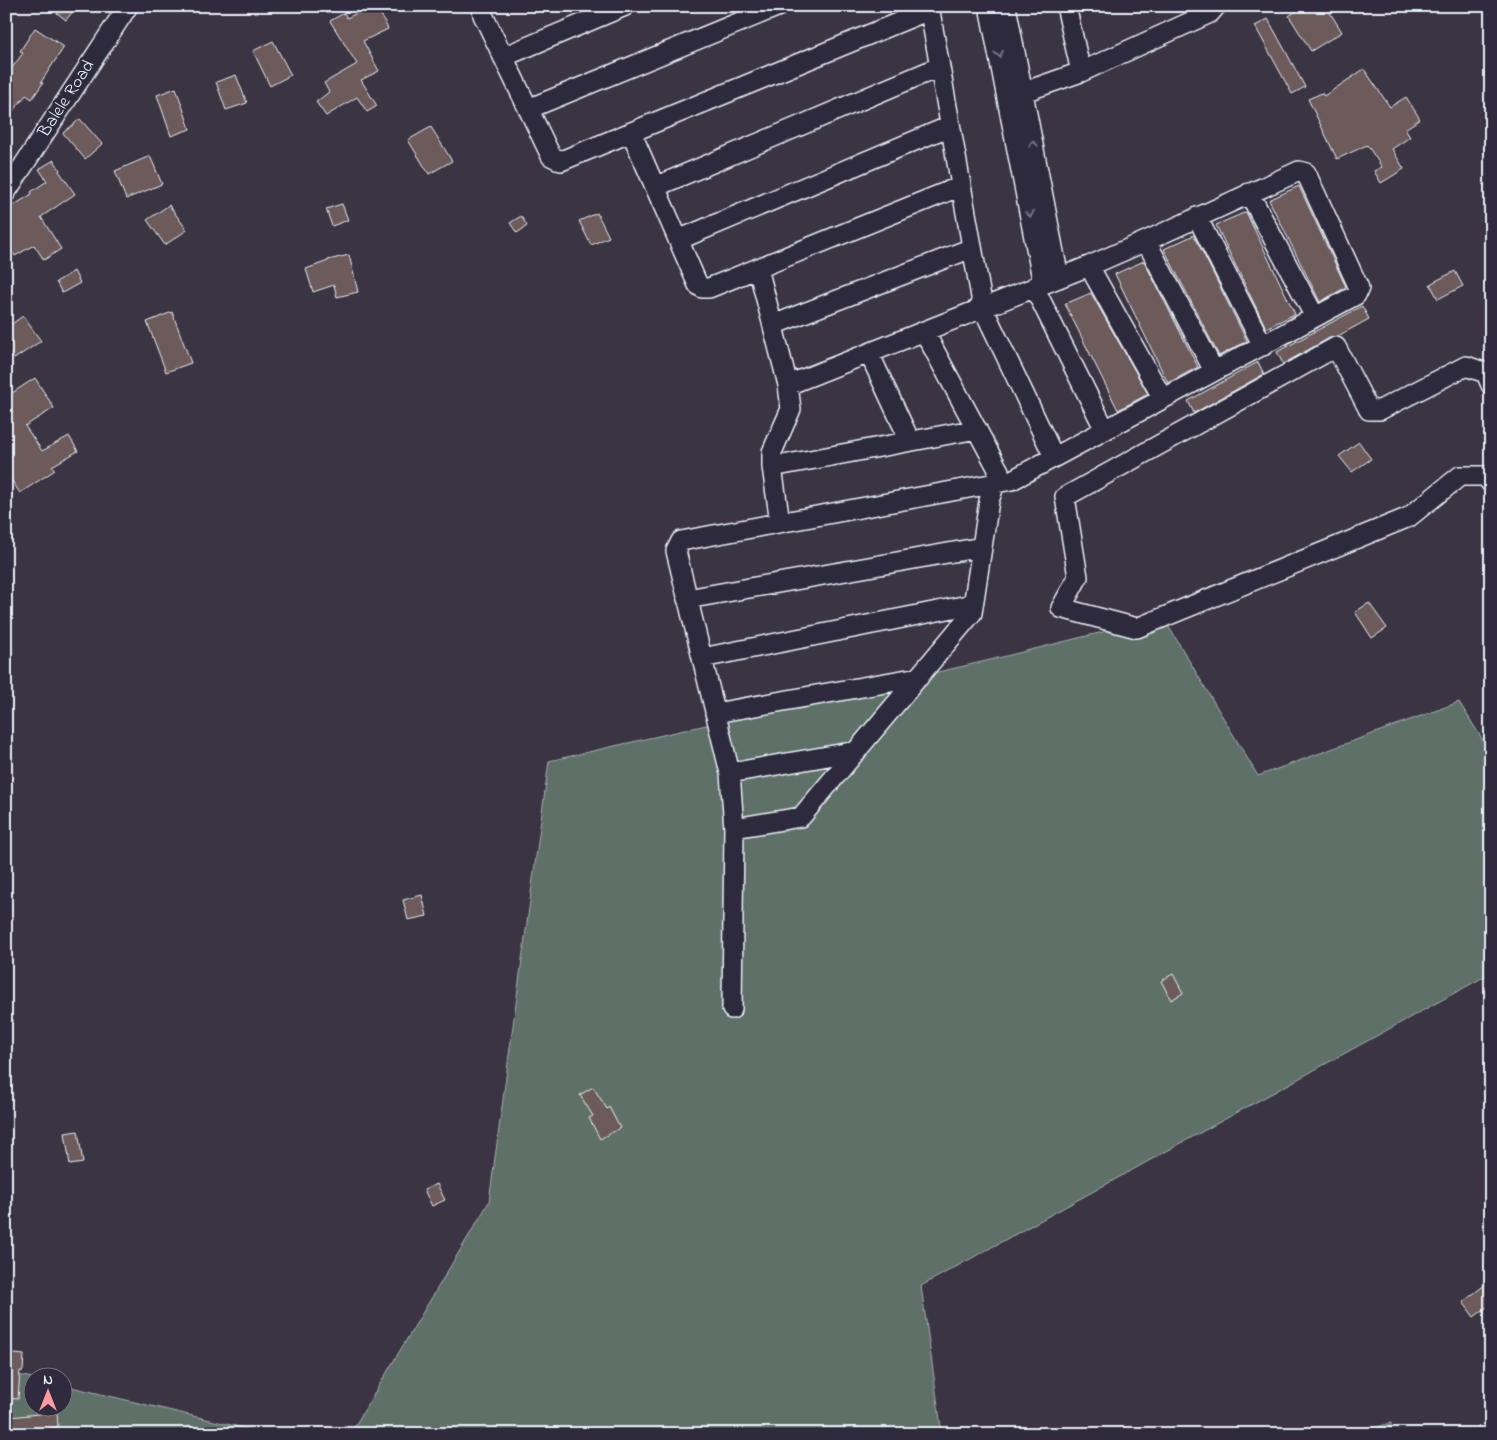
<svg xmlns="http://www.w3.org/2000/svg" width="1497" height="1440" viewBox="0 0 1497 1440" font-family="'Indie Flower',sans-serif">
<rect width="100%" height="100%" fill="#3b3443"/>
<filter id="ink" filterUnits="userSpaceOnUse"><feTurbulence type="fractalNoise" baseFrequency=".02" numOctaves="2"/><feDisplacementMap in="SourceGraphic" scale="10" xChannelSelector="R" yChannelSelector="G"/><feConvolveMatrix kernelMatrix="1 2 1 2 8 2 1 2 1" color-interpolation-filters="sRGB"/></filter>
<g filter="url(#ink)">
<path fill="#5e6f67" stroke="#a3b0b0" d="M1163 617 1258 776 1459 702 1491 753V973L921 1286 942 1434H350L489 1202 549 761 986 661Z
M6 1372 32 1378V1408H62L63 1385 269 1434H6Z
M1391 1423V1434H1352Z"/>
<path fill="#6d5a5a" stroke="#e8f1f8" d="M48 6H77L66 20Z
M371 6H377L388 29 363 41 379 71 361 80 377 106 367 112 357 97 326 116 316 102 329 92 324 83 357 64 330 21 344 13 347 18Z
M1303 6H1326L1342 32 1311 51 1289 16Z
M1268 19 1305 87 1292 94 1255 26Z
M35 28 64 47 41 82 43 83 32 99 26 95 6 120V76L23 53 20 51Z
M273 41 291 75 270 86 253 51Z
M1364 69 1390 107 1406 97 1420 119 1405 129 1410 137 1392 149 1404 169 1381 183 1374 171 1382 167 1367 145 1337 159 1308 99 1322 93 1324 96Z
M236 75 247 103 226 110 216 82Z
M176 88 190 129 171 136 157 95Z
M80 119 102 144 85 159 63 133Z
M431 127 452 161 429 174 408 140Z
M150 156 162 184 126 199 115 171Z
M54 160 60 170 59 171 75 194 41 217 61 249 44 260 34 245 15 256 6 241V210L32 194 31 192 47 181 39 169Z
M1299 186 1346 287 1320 302 1269 200Z
M342 204 348 220 332 226 326 209Z
M169 205 187 230 165 245 147 220Z
M1246 212 1295 314 1266 328 1216 225Z
M597 213 609 237 591 245 579 221Z
M521 216 527 226 517 233 510 223Z
M1194 235 1247 341 1219 356 1164 249Z
M349 255 358 292 337 297 334 285 313 292 306 269 328 261V260Z
M1144 261 1198 367 1168 383 1115 274Z
M74 271 80 283 62 293 56 282Z
M1455 271 1463 286 1438 299 1430 284Z
M1091 293 1148 394 1118 410 1065 304Z
M1362 306 1369 319 1338 336 1331 337 1283 364 1277 352Z
M172 312 191 363 166 372 147 322Z
M23 316 41 341 14 359 6 348V328Z
M1258 362 1264 374 1194 413 1188 401Z
M35 378 54 408 25 426 42 451 69 436 78 451 52 466 55 470 20 493 6 472V397Z
M1359 442 1371 459 1352 472 1339 456Z
M1369 603 1387 628 1372 638 1355 612Z
M422 895 427 916 408 920 403 900Z
M1173 974 1183 993 1171 1000 1161 981Z
M593 1087 607 1109 609 1107 620 1128 600 1139 589 1118 593 1116 580 1095Z
M78 1131 83 1163 70 1165 65 1133Z
M437 1184 445 1200 432 1206 424 1190Z
M1491 1280V1304L1474 1317 1463 1302Z
M6 1353 24 1355 23 1371H20L18 1399 6 1398Z
M57 1412 58 1427 18 1433 16 1427 10 1422V1417Z"/>
<g fill="none" stroke-linecap="round" stroke-linejoin="round">
<defs>
<path id="minor" d="M483 6 482 9 483 15 551 156 561 161 929 10
M929 6 983 308 1054 457
M989 6 1043 284
M1006 6 1059 278
M1066 6 1081 72
M503 57 625 6
M1012 96 1081 72 1210 13 1216 6
M528 109 779 6
M631 132 698 285 702 288H709L961 186
M655 187 939 67
M6 192 128 6
M1249 193 1315 317
M1197 217 1263 346
M678 240 950 126
M1146 241 1214 371
M1089 266 1163 399
M758 268 788 385 791 409 772 452V467L780 522
M1034 287 1105 430
M773 325 972 248
M869 353 910 441
M1491 385 1486 373 1466 366 1380 410H1369L1336 347 1065 497 1078 577 1061 608 1137 628 1409 517 1460 476H1485L1491 483
M772 467 977 429
M687 599 982 547
M702 658 973 604
M715 713 919 677
M730 773 857 751
M734 828 801 817 972 613 989 501 999 471 924 331
M732 1009 734 828 730 773 676 551 681 541 1012 480 1356 295 1359 288 1306 173 1299 171 1146 241 1089 266 788 385
M6 1432 7 1434"/>
</defs>
<use href="#minor" stroke="#e8f1f8" stroke-width="22"/>
<use href="#minor" stroke="#2f2a3d" stroke-width="19"/>
</g>
<defs><path id="oneway-chevron" d="M-2-3.5L2.5 0L-2 3.5" fill="none" stroke-width="1.6" stroke-linecap="round" stroke-linejoin="round" transform="scale(1.25)"/></defs>
<g stroke="#70707e">
<use href="#oneway-chevron" transform="translate(999 54) rotate(79)"/>
<use href="#oneway-chevron" transform="translate(1033 144) rotate(-101)"/>
<use href="#oneway-chevron" transform="translate(1030 214) rotate(79)"/>
</g>
</g>
<g text-anchor="middle" dominant-baseline="central" stroke-width="4" stroke-linejoin="round" paint-order="stroke">
<g font-size="18" fill="#e8f1f8" stroke="#2f2a3d">
<text transform="translate(67 99) rotate(-57)">Balele Road</text>
</g>
</g>
<rect width="1497" height="1440" fill="none" stroke="#2f2a3d" stroke-width="25"/>
<rect x="12" y="12" width="1472" height="1415" fill="none" stroke="#e8f1f8" stroke-width="2" filter="url(#ink)"/>
<g transform="translate(48 1392)"><circle r="24" fill="#2f2a3d" stroke="#797a88"/>
<path d="M0-4L9 19L0 12L-9 19Z" fill="#ff9aa2"/>
<text y="-8" font-size="14" font-weight="bold" text-anchor="middle" fill="#e8f1f8">N</text>
</g>
</svg>
